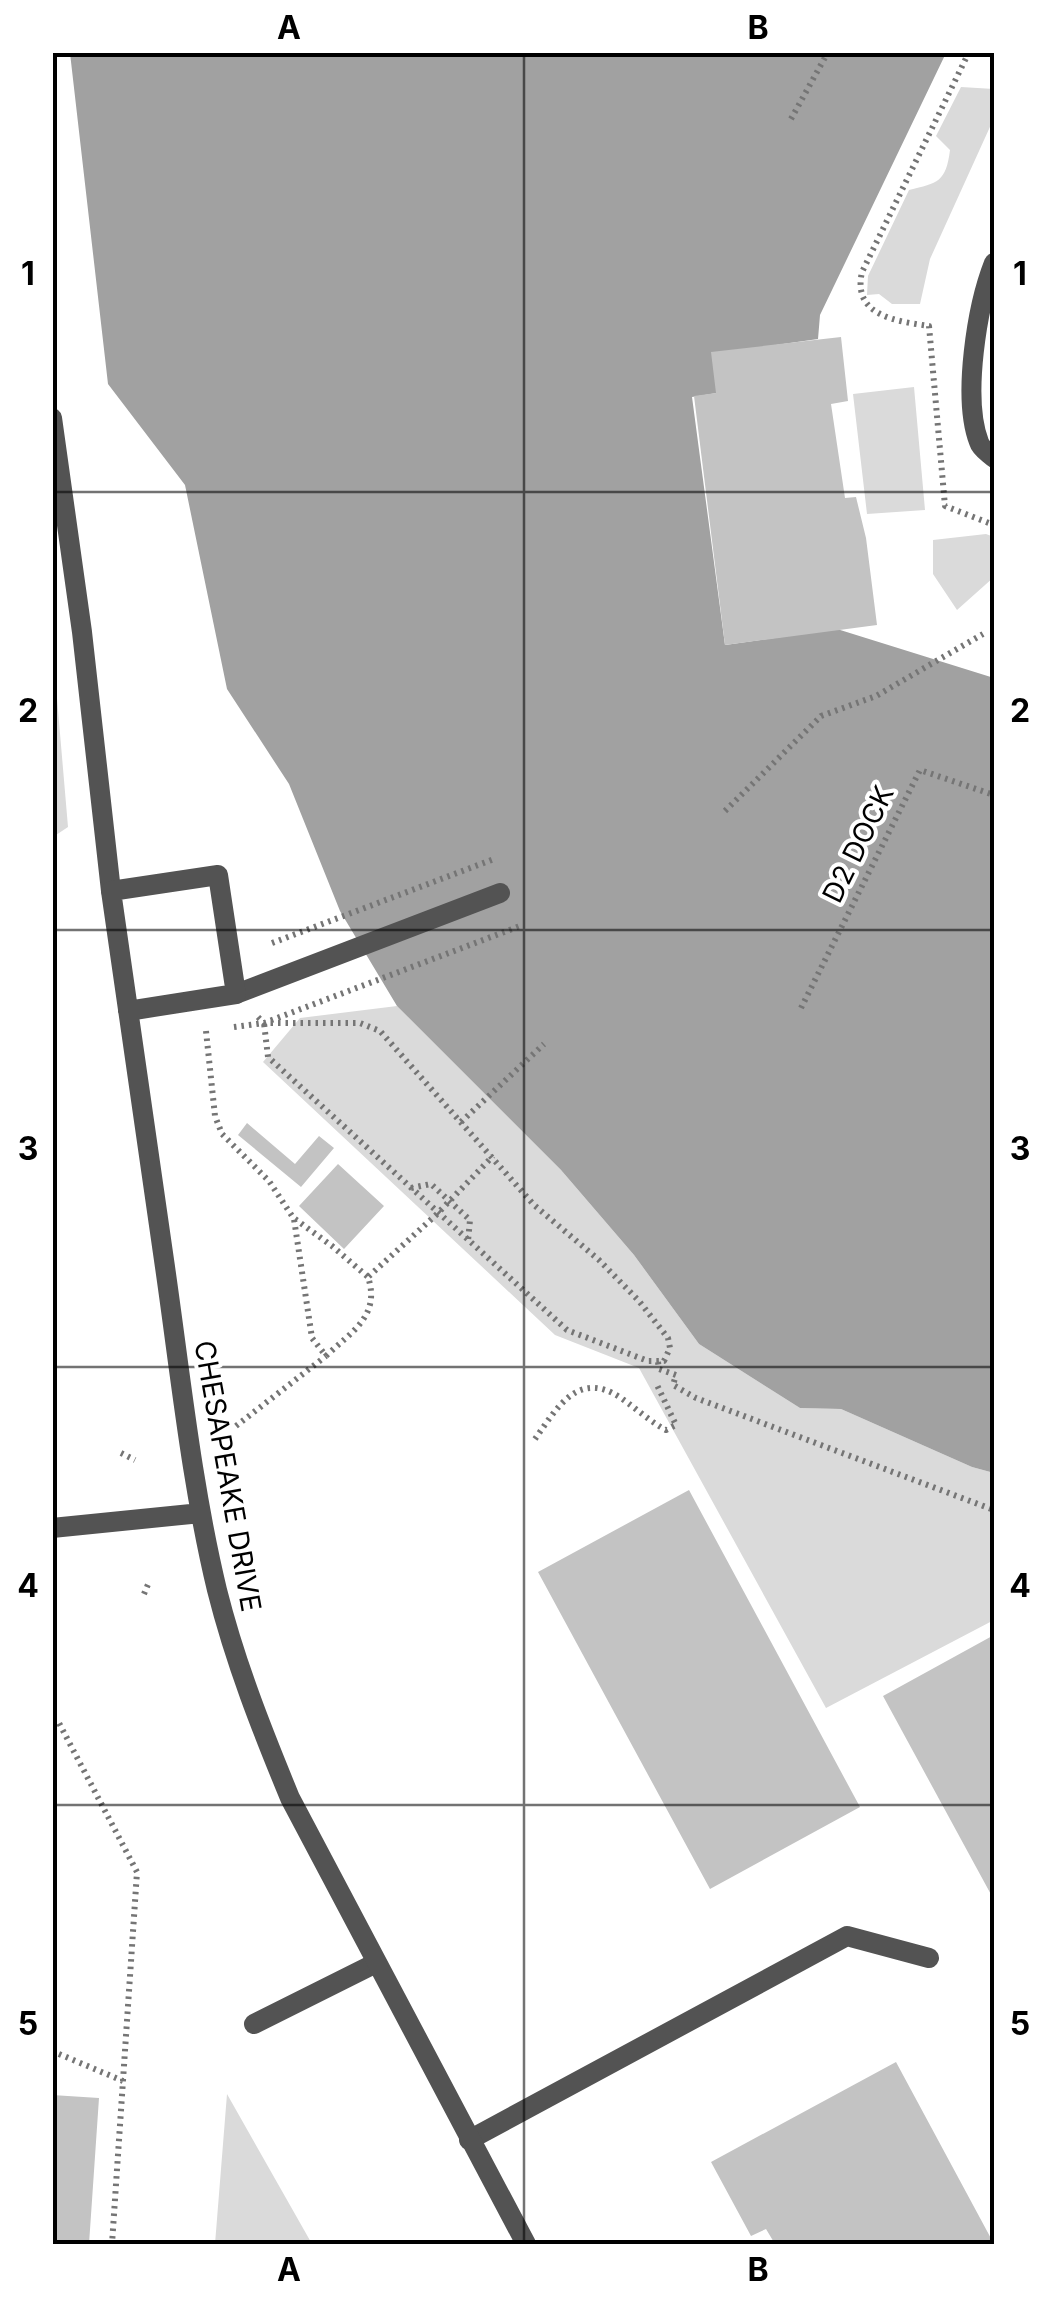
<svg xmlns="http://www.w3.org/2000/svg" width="1047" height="2297" viewBox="0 0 1047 2297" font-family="Inter,sans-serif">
<rect width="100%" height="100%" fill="#fff"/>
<path fill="#dadada" d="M961 87 994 89V118L930 259 920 304H892L879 294 867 295 868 276 909 190C938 183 946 182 950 150L936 136Z
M914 387 925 510 867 514 853 394Z
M986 534 994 537V577L957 610 933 574V540Z
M52 640 68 827 53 837H52Z
M397 1006 561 1170 634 1255 699 1344 800 1408 841 1409 972 1467 994 1473V1620L826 1708 639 1368 555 1335 263 1062 300 1018Z
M227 2094 312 2244H215Z"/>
<path fill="#a1a1a1" d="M70 53H946L820 315 818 339 712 354 717 393 692 397 725 645 837 629 994 678V1473L972 1467 841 1409 800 1408 699 1344 634 1255 561 1170 397 1006 340 911 289 784 227 689 185 485 108 384Z"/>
<path fill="#c3c3c3" d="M841 337 848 401 831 404 845 498 856 497 866 538 877 625 725 645 694 396 716 393 711 352Z
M247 1123 295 1164 319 1136 334 1148 301 1187 238 1135Z
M338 1164 384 1206 344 1249 299 1206Z
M689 1490 860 1807 710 1889 538 1572Z
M994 1635V1900L883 1696Z
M896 2062 994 2244H775L766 2229 751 2236 711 2162Z
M52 2095 99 2098 89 2244H52Z"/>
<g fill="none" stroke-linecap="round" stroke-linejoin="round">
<path stroke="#757575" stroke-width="6" stroke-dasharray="2.5 5" stroke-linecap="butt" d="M969 52 862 272C852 316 896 321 929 326L945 506 994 525
M791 119 828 52
M725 811 821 716 876 696 983 634
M272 943 494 859
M801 1008 920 770 994 795
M258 1017 264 1023H360L380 1031 534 1205 599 1260 639 1301 668 1338 670 1348 664 1361H648L567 1330 268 1057 264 1023
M234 1027 264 1023 520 926
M206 1031 215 1116 222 1134 269 1181 294 1219 312 1338 326 1356C351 1332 381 1316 368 1277L437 1214 493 1156
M461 1122 544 1044
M411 1188 431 1184 470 1220 468 1241
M295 1219 332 1246 368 1277
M658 1362 659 1369 676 1375 673 1385 696 1398 994 1510
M236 1426 326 1356
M535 1439C557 1408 578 1369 621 1398 637 1409 649 1421 666 1430L676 1425 657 1385
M121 1453 135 1460
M238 1557 254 1554
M144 1594 149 1582
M52 1723H59L137 1872 112 2244
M52 2051 123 2081"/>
<path stroke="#535353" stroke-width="20" d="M994 263C977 306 962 398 979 442 981 449 989 453 994 458
M52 418 82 632 111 891
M236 994 500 893
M254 2024 376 1963
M469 2140 847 1936 929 1958"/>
<path stroke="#535353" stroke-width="20" d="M128 1011 236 994 218 875 111 891C128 1014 147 1137 164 1260 180 1370 191 1482 217 1590 235 1662 262 1730 290 1798L526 2244
M52 1528 201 1513"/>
</g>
<path fill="none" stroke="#000" stroke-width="2.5" stroke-opacity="0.55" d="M524 52V2244M52 492H994M52 930H994M52 1367H994M52 1805H994"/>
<g text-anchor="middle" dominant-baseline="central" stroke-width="8" stroke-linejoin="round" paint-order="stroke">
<g font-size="28" fill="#000" stroke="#fff">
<text transform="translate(858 844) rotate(-64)">D2 DOCK</text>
<text transform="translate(228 1476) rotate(80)">CHESAPEAKE DRIVE</text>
</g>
</g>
<rect width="1047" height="2297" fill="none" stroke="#ffffff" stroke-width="110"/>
<rect x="55" y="55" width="937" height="2187" fill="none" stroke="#000" stroke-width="4"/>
<g font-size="32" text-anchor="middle" font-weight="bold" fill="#000">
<text x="289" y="39">A</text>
<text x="758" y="39">B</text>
<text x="28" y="285">1</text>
<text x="1020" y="285">1</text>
<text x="28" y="722">2</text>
<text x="1020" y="722">2</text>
<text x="28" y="1160">3</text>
<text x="1020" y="1160">3</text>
<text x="28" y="1597">4</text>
<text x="1020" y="1597">4</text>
<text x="28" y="2035">5</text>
<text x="1020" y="2035">5</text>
<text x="289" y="2281">A</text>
<text x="758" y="2281">B</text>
</g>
</svg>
